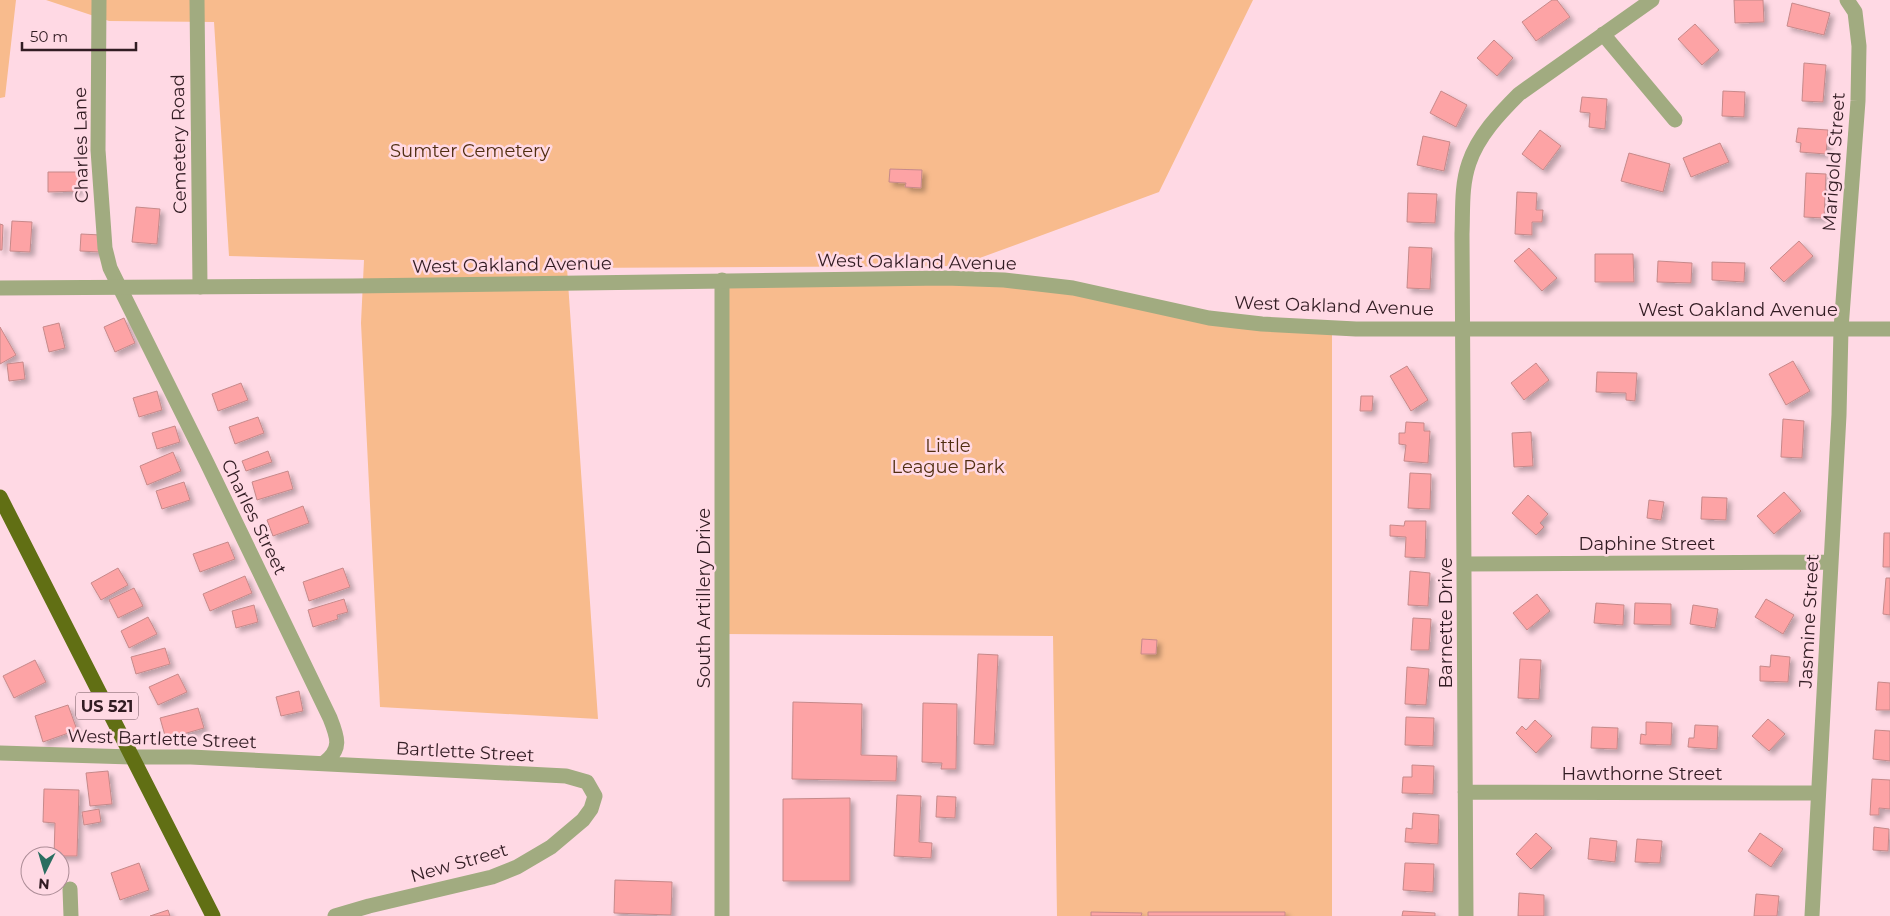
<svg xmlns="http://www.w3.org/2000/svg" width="1890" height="916" viewBox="0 0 1890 916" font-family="Montserrat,sans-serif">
<defs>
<filter id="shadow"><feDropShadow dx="4" dy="4" stdDeviation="2.5" flood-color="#0004"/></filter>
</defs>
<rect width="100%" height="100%" fill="#ffd9e4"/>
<path fill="#f8bb8d" d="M0 0H16L5 97 0 98Z
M46 0H1253L1159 192 958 266 567 268 598 719 380 707 361 323 364 260 229 256 214 22 109 21Z
M722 280H1004L1181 313 1332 328V916H1057L1053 636 723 634Z"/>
<path fill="#fda3a5" stroke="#c6898a" filter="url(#shadow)" d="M1552 0H1557L1570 17 1536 41 1522 22Z
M1734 0H1763L1764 22 1735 23Z
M1792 3 1830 13 1824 35 1787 26Z
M1695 24 1719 50 1702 65 1678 39Z
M1494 40 1513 58 1497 76 1477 58Z
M1804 63 1826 65 1823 102 1802 101Z
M1441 91 1467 105 1456 127 1430 113Z
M1723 91 1745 92 1744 117 1722 116Z
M1582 97 1607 99 1605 129 1589 127 1590 113 1580 112Z
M1798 128 1828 130 1826 154 1800 152 1801 143 1796 142Z
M1540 130 1561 146 1543 170 1522 154Z
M1423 136 1450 142 1444 171 1417 165Z
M1720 143 1729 162 1691 177 1683 158Z
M1629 153 1670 164 1663 192 1621 181Z
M890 169 922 170 921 188 905 187 906 183 889 182Z
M48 172H78L79 191 48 192Z
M1806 173 1826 174 1824 218 1804 217Z
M1517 192 1537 193 1536 210H1543L1542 222H1532V235L1515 234Z
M1408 193 1437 194 1435 223 1407 222Z
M136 207 160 209 157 244 132 242Z
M12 221 32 222 30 252 10 251Z
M0 224 3 225 2 250H0Z
M81 234 101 235 100 252 80 251Z
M1799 241 1813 256 1784 282 1770 268Z
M1409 247 1432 248 1430 289 1407 288Z
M1529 248 1557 278 1542 291 1514 261Z
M1595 254H1633L1634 282H1595Z
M1658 261 1692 263 1691 283 1657 282Z
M1712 262 1745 263 1744 282 1712 280Z
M124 318 135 343 115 352 104 327Z
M59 323 65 348 49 352 43 327Z
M0 327 16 355 0 364Z
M1793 361 1810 391 1786 405 1769 374Z
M23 362 25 379 9 381 7 364Z
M1536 363 1549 380 1524 400 1511 383Z
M1407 366 1428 400 1411 411 1390 376Z
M1597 372 1637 373 1635 401 1626 400V393L1596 392Z
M241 383 248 400 218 411 212 394Z
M157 391 162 410 139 417 133 398Z
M1361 396H1373L1372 411H1360Z
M258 417 264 433 235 444 229 427Z
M1783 419 1804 421 1802 458 1781 457Z
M1406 422 1424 423V431H1430L1428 463 1404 461 1406 445 1399 444V433H1405Z
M175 426 180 442 157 449 152 433Z
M1531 432 1533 466 1514 467 1512 433Z
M268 451 272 462 246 471 242 461Z
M173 452 181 471 147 485 140 466Z
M288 471 293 489 257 500 252 482Z
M1410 473 1431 474 1430 509 1408 508Z
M184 482 190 500 162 509 156 491Z
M1784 492 1801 511 1774 534 1757 516Z
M1528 495 1548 514 1540 523 1544 527 1536 535 1512 513Z
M1702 497 1727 498 1726 520 1701 519Z
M1649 500 1664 502 1661 520 1647 518Z
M303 506 309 523 273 536 267 520Z
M1405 521H1426L1425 558 1405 557 1406 537 1390 536V525L1404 526Z
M1884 533H1890V567H1883Z
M228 542 235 559 200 572 193 554Z
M118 568 128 585 101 600 91 583Z
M343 568 350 587 309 601 303 582Z
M1410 571 1430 573 1428 606 1408 605Z
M245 576 252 593 210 611 203 594Z
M1886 578H1890V615L1883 614Z
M134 588 143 606 118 618 109 600Z
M1537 594 1550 611 1527 630 1513 613Z
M344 599 348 612 337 615 338 619 313 627 308 610Z
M1766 599 1794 615 1783 634 1755 617Z
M1596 603 1624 605 1623 625 1594 623Z
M1635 603 1671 604V625L1634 624Z
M254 605 258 622 236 628 232 611Z
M1693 605 1718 609 1715 628 1690 624Z
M148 617 157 634 129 648 121 631Z
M1413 618 1431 619 1429 650H1411Z
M1142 639 1157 640 1156 654H1141Z
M165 648 170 664 136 674 131 657Z
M978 654 998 655 994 745 974 744Z
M1771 655 1790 657 1788 682 1760 681V666L1770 667Z
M1520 659 1541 660 1539 699 1518 698Z
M35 660 46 682 14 698 3 676Z
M1407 667 1429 669 1426 705 1405 704Z
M178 674 187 692 158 705 149 687Z
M1878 682 1890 683V710H1876Z
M299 691 303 711 281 716 276 697Z
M793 702 862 704 861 755 897 756 896 781 792 779Z
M923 703 957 704 956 769H941L942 763 922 762Z
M68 705 77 730 43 742 35 716Z
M198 708 204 728 166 739 160 718Z
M1406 717 1434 718 1433 746 1405 745Z
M1768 719 1785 734 1769 751 1752 736Z
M1535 720 1552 736 1536 753 1516 733 1522 726 1526 730Z
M1646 722 1672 723 1671 745 1640 744 1641 734 1646 735Z
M1695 725 1718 726 1717 749 1688 747 1689 738H1694Z
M1592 727 1618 728 1617 749 1591 748Z
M1875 730 1890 731V761L1873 759Z
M1412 765 1434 766 1433 794 1402 793 1403 777H1412Z
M108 771 112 804 90 806 86 773Z
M1872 779 1890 780V809L1879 808V815H1870Z
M44 789 79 790 77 856H54L55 823 43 822Z
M897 795 921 796 919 842 932 843 931 858 894 856Z
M937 796 956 797 955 818 936 817Z
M850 798V881H783V799Z
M99 809 101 822 84 825 82 812Z
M1413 813 1439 815 1438 844 1405 842 1406 828 1412 829Z
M1874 827 1889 829 1888 851 1873 850Z
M1536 833 1552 848 1531 869 1516 854Z
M1760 833 1783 849 1771 867 1748 851Z
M1590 838 1617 841 1615 862 1588 859Z
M1637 839 1662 841 1660 863 1635 862Z
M139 863 149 890 120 900 111 873Z
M1405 863 1434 864 1433 892 1403 890Z
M615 880 672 882 671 915 614 913Z
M1519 893 1544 895V916H1518Z
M1756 894 1779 896 1777 916H1754Z
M168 910 170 916H150Z
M1403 911 1435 913V916H1402Z
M1091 912 1142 913 1141 916H1091Z
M1148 912H1285V916H1148Z"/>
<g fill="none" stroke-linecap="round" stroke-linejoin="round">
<path stroke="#a1ab80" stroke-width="15" d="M99 0 98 150 105 248 110 268 207 463 330 718C338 738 342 749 324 763
M197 0 200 287
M1603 34 1675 120
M722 280V916
M1464 564 1831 562
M0 753 132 757H191L566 776 587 782 595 796 591 809 583 820 551 847 517 867 492 877 369 906 335 916
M1465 792 1818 793
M70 889 71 916
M1466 916 1462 234C1463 211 1461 186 1469 163 1478 136 1499 114 1519 94L1652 0
M1812 916 1839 415 1841 329 1858 101 1859 46 1855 12 1847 0"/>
<path stroke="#a1ab80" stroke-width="15" d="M0 288 353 286 945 278 1004 280 1073 288 1209 318 1262 324 1356 329H1890"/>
<path stroke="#616f14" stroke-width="15" d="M0 497 213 916"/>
</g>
<g text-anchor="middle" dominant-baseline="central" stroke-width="5" stroke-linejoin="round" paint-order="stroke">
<rect fill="#ffd9e4" stroke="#70555d" stroke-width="1" x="76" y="692.5" width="62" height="27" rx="4"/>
<g font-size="16" font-weight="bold" fill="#321c23">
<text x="107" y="706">US 521</text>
</g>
<g font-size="18" fill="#321c23" stroke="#ffd9e4">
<text transform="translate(179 144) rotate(-91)">Cemetery Road</text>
<text transform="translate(81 145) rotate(-91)">Charles Lane</text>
<text transform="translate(1834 162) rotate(-86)">Marigold Street</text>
<text transform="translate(917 262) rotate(1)">West Oakland Avenue</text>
<text transform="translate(512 265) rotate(-1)">West Oakland Avenue</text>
<text transform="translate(1334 306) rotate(2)">West Oakland Avenue</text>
<text x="1738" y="310">West Oakland Avenue</text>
<text transform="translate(254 517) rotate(64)">Charles Street</text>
<text x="1647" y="544">Daphine Street</text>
<text transform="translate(704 598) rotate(-90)">South Artillery Drive</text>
<text transform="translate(1809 621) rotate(-87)">Jasmine Street</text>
<text transform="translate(1446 623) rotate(-90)">Barnette Drive</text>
<text transform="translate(162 739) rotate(2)">West Bartlette Street</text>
<text transform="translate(465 752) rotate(3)">Bartlette Street</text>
<text x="1642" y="774">Hawthorne Street</text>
<text transform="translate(459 863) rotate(-16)">New Street</text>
</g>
<g font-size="18" fill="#512e11" stroke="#ffd9e4">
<text x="470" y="151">Sumter Cemetery</text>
<text x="948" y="446">Little<tspan x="948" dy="21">League Park</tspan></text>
</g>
</g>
<g transform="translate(45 871) rotate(185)"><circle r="24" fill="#ffd9e4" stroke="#ad8d97"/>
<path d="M0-4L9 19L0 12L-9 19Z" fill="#2a6e61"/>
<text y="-8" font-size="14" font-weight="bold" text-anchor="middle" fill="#321c23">N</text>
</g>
<path d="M22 42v8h114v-8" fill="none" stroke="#321c23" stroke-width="2.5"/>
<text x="30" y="42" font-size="15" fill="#321c23" stroke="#ffd9e4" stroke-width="4" paint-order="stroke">50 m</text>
</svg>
